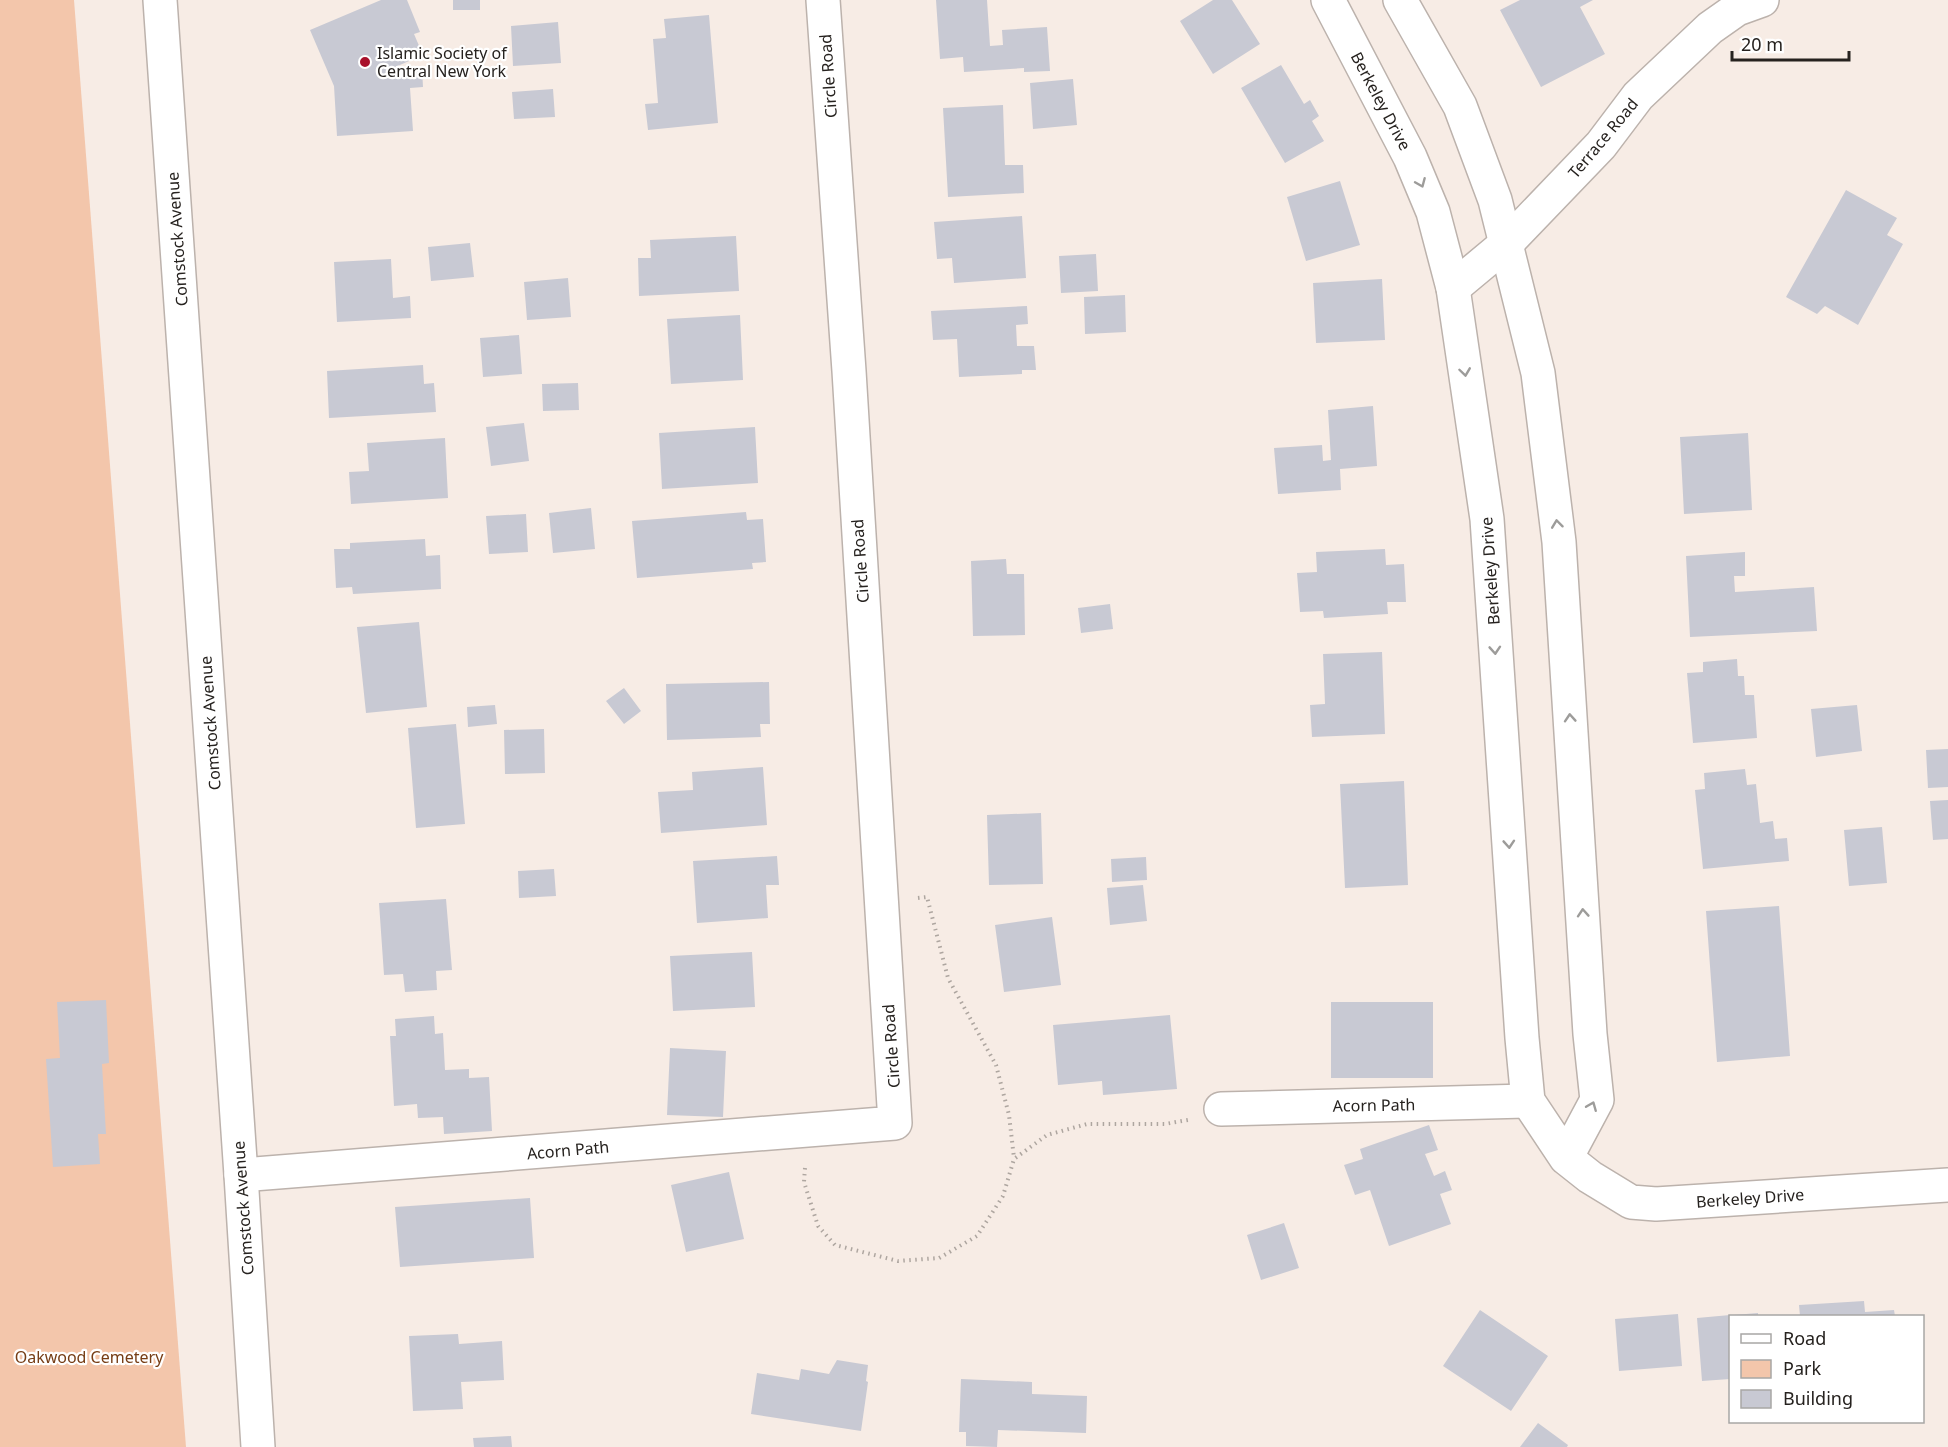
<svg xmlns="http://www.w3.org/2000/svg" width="1948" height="1447" viewBox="0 0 1948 1447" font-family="'Noto Sans',sans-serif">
<rect width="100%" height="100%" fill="#f7ece5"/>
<path fill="#f3c6ab" d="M0 0H74L186 1447H0Z"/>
<path fill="#c8c9d3" d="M381 0H407L420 32 414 34 423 55 386 71 422 68 423 87 410 88 413 131 337 136 334 86 310 30Z
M453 0H480V10H453Z
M936 0H987L990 46 1003 45 1002 30 1047 27 1050 71 1024 72V68L964 72 963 57 940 59Z
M1213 0H1232L1260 44 1213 74 1180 21Z
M1520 0H1593L1580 7 1605 54 1541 87 1500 10Z
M709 15 718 123 648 130 645 104 658 103 653 39 666 38 664 19Z
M558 22 561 63 513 66 511 26Z
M1281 65 1304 104 1310 100 1319 116 1312 121 1324 141 1285 163 1241 88Z
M1073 79 1077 125 1033 129 1030 83Z
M553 89 555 117 514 119 512 92Z
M1003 105 1005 165H1023L1024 193 948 197 943 108Z
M1340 181 1360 245 1306 261 1287 197Z
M1846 190 1897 218 1887 235 1903 244 1858 325 1825 306 1817 314 1786 297Z
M1022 216 1026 278 954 283 952 258 937 259 934 222Z
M736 236 739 291 639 296 638 258H651L650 240Z
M470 243 474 277 431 281 428 247Z
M1096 254 1098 291 1061 293 1059 256Z
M391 259 393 298 410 296 411 318 337 322 334 262Z
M568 278 571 317 527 320 524 282Z
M1382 279 1385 340 1316 343 1313 283Z
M1125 295 1126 332 1085 334 1084 297Z
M1027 306 1028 324 1016 325 1017 346H1034L1036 370H1022V374L959 377 957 339 933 340 931 311Z
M740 315 743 380 671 384 667 319Z
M519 335 522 374 483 377 480 338Z
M423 365 424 384 434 383 436 412 329 418 327 371Z
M578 383 579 410 543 411 542 384Z
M1373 406 1377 466 1340 469 1341 490 1278 494 1274 448 1322 445 1323 461 1331 460 1328 410Z
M524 423 529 461 491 466 486 427Z
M755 427 758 483 662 489 659 433Z
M1748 433 1752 510 1684 514 1680 437Z
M445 438 448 498 351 504 349 472 369 471 367 443Z
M591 508 595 549 553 553 549 513Z
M746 512 747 520 763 519 766 562 752 563 753 569 637 578 632 521Z
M526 514 528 552 489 554 486 516Z
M425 539 426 556 440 555 441 589 353 594 352 587 336 588 334 549H350V543Z
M1385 549 1386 565 1404 564 1406 602H1387L1388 614 1324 618 1323 611 1300 612 1297 573 1317 572 1316 552Z
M1745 552V576H1734L1735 592 1814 587 1817 631 1690 637 1686 556Z
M1006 559 1007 574H1024L1025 635 973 636 971 561Z
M1110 604 1113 629 1081 633 1078 608Z
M419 622 427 707 366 713 357 627Z
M1382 652 1385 734 1312 737 1310 705 1325 704 1323 654Z
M1737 659 1738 676H1744L1745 695H1754L1757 738 1693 743 1687 673 1703 672V662Z
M769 682 770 724H760L761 737 667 740 666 684Z
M624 688 641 711 624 724 606 701Z
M495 705 497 724 468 727 467 707Z
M1857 705 1862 751 1816 757 1811 709Z
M456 724 465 824 416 828 408 728Z
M544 729 545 773 505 774 504 730Z
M1948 749V787L1928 788 1926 750Z
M763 767 767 825 661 833 658 792 693 790 692 772Z
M1745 769 1747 785 1756 784 1760 823 1773 821 1775 839 1787 838 1789 861 1703 869 1695 790 1705 789 1704 773Z
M1404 781 1408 885 1345 888 1340 784Z
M1948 800V839L1933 840 1930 801Z
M1041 813 1043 884 989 885 987 815Z
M1882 827 1887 883 1849 886 1844 830Z
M777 856 779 885H766L768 918 697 923 693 861Z
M1146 857 1147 880 1112 882 1111 859Z
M554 869 556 896 519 898 518 871Z
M1143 885 1147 921 1110 925 1107 888Z
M446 899 452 970 436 971 437 990 405 992 403 974 384 975 379 903Z
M1779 906 1790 1056 1717 1062 1706 911Z
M1052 917 1061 985 1004 992 995 925Z
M752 952 755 1007 673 1011 670 956Z
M106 1000 109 1063 102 1064 106 1134H98L100 1164 53 1167 46 1059 60 1058 57 1002Z
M1331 1002H1433V1078H1331Z
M1170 1015 1177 1089 1103 1095 1102 1081 1058 1085 1053 1025Z
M434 1016 435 1034 443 1033 445 1070 469 1069V1078L489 1077 492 1131 444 1134 443 1117 418 1118 417 1104 394 1106 390 1036H396L395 1019Z
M670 1048 726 1051 723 1117 667 1115Z
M1429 1125 1438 1150 1425 1154 1434 1176 1445 1171 1452 1190 1440 1194 1451 1224 1389 1246 1370 1190 1355 1195 1344 1165 1363 1159 1360 1149Z
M729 1172 744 1239 686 1252 671 1185Z
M530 1198 534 1258 400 1267 395 1207Z
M1284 1223 1299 1268 1261 1280 1247 1235Z
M1864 1301 1865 1312 1894 1310 1895 1316H1800L1799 1305Z
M1480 1310 1548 1356 1511 1411 1443 1366Z
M1758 1313V1316H1734V1315Z
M1678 1314 1682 1366 1619 1371 1615 1319Z
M1730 1315V1379L1702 1381 1697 1318Z
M458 1334 459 1344 502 1341 504 1380 461 1382 463 1409 413 1411 409 1336Z
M837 1360 868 1365 866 1381 868 1382 861 1431 751 1414 757 1373 799 1380 801 1369 829 1374Z
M961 1379 1032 1382V1394L1087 1396 1086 1433 998 1430 997 1447 966 1446V1432H959Z
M1538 1423 1568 1445 1567 1447H1520Z
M511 1436 512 1447H474L473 1438Z"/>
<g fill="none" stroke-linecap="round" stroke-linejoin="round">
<defs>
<path id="minor" d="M1453 288 1507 243 1601 145 1638 96 1710 28 1737 9 1762 0
M1221 1109 1528 1101
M241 1175 895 1123 849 371 823 0"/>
<path id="tertiary" d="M160 0 241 1175 258 1447
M1328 0 1410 157 1433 212 1453 288 1487 519 1522 1038 1528 1101 1566 1158 1590 1177 1631 1202 1656 1204 1948 1185
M1400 0 1460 106 1495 200 1538 373 1559 542 1590 1034 1597 1100 1566 1158"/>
</defs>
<use href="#minor" stroke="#bcb2ac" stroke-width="36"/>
<use href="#tertiary" stroke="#bcb2ac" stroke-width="36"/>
<path stroke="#aea6a0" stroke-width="4" stroke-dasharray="1.5 4.5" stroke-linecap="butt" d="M918 898 927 897 948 978 996 1065 1009 1115 1014 1158
M805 1168 804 1182 818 1226 835 1245 898 1261 939 1258 977 1236 1003 1196 1014 1159 1047 1135 1087 1124H1165L1188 1120"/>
<use href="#minor" stroke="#fff" stroke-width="33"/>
<use href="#tertiary" stroke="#fff" stroke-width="33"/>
</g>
<defs><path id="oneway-chevron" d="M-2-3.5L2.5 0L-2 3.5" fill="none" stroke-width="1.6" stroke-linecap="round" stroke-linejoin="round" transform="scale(1.5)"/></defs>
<g stroke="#9d9c9a">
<use href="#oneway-chevron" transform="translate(1421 183) rotate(67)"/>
<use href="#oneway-chevron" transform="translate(1465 372) rotate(82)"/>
<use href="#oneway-chevron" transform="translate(1557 524) rotate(-97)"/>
<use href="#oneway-chevron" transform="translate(1495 650) rotate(86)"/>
<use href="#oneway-chevron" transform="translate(1570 718) rotate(-94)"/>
<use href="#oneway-chevron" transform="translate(1509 844) rotate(86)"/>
<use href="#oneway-chevron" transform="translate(1583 913) rotate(-94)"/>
<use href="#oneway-chevron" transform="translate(1592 1106) rotate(-68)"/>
</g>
<circle fill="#a8102b" stroke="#fff" stroke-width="2" cx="365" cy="62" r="6"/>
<g text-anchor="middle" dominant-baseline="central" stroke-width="4.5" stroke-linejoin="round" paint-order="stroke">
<g font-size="16" fill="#26221f" stroke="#fff" text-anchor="start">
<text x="377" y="53">Islamic Society of<tspan x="377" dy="18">Central New York</tspan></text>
</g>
<g font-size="16" fill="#26221f" stroke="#fff">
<text transform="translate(828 76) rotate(-94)">Circle Road</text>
<text transform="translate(1381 101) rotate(62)">Berkeley Drive</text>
<text transform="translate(1603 138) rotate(-50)">Terrace Road</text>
<text transform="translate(177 239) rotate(-94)">Comstock Avenue</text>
<text transform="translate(860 561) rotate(-94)">Circle Road</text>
<text transform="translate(1490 571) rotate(-94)">Berkeley Drive</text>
<text transform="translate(210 723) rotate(-94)">Comstock Avenue</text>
<text transform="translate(891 1046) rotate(-94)">Circle Road</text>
<text transform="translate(1374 1105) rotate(-1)">Acorn Path</text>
<text transform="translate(568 1150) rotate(-5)">Acorn Path</text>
<text transform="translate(1750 1198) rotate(-4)">Berkeley Drive</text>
<text transform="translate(243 1208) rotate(-94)">Comstock Avenue</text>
</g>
<g font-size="16" fill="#763d15" stroke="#fff">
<text x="89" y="1357">Oakwood Cemetery</text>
</g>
</g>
<rect x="1729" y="1315" width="195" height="108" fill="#ffffff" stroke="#a8a7a5" stroke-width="1.5"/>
<rect x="1741" y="1334" width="30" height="9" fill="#ffffff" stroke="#a8a7a5" stroke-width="1.5"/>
<text x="1783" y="1345" font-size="18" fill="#26221f">Road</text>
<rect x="1741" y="1360" width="30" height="18" fill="#f3c6ab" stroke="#a8a7a5" stroke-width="1.5"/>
<text x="1783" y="1375" font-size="18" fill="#26221f">Park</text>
<rect x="1741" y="1390" width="30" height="18" fill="#c8c9d3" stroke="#a8a7a5" stroke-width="1.5"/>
<text x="1783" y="1405" font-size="18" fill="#26221f">Building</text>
<path d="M1732 51v9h117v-9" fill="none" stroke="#26221f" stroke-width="3"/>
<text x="1741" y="51" font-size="18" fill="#26221f" stroke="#ffffff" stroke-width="4.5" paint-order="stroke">20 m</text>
</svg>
